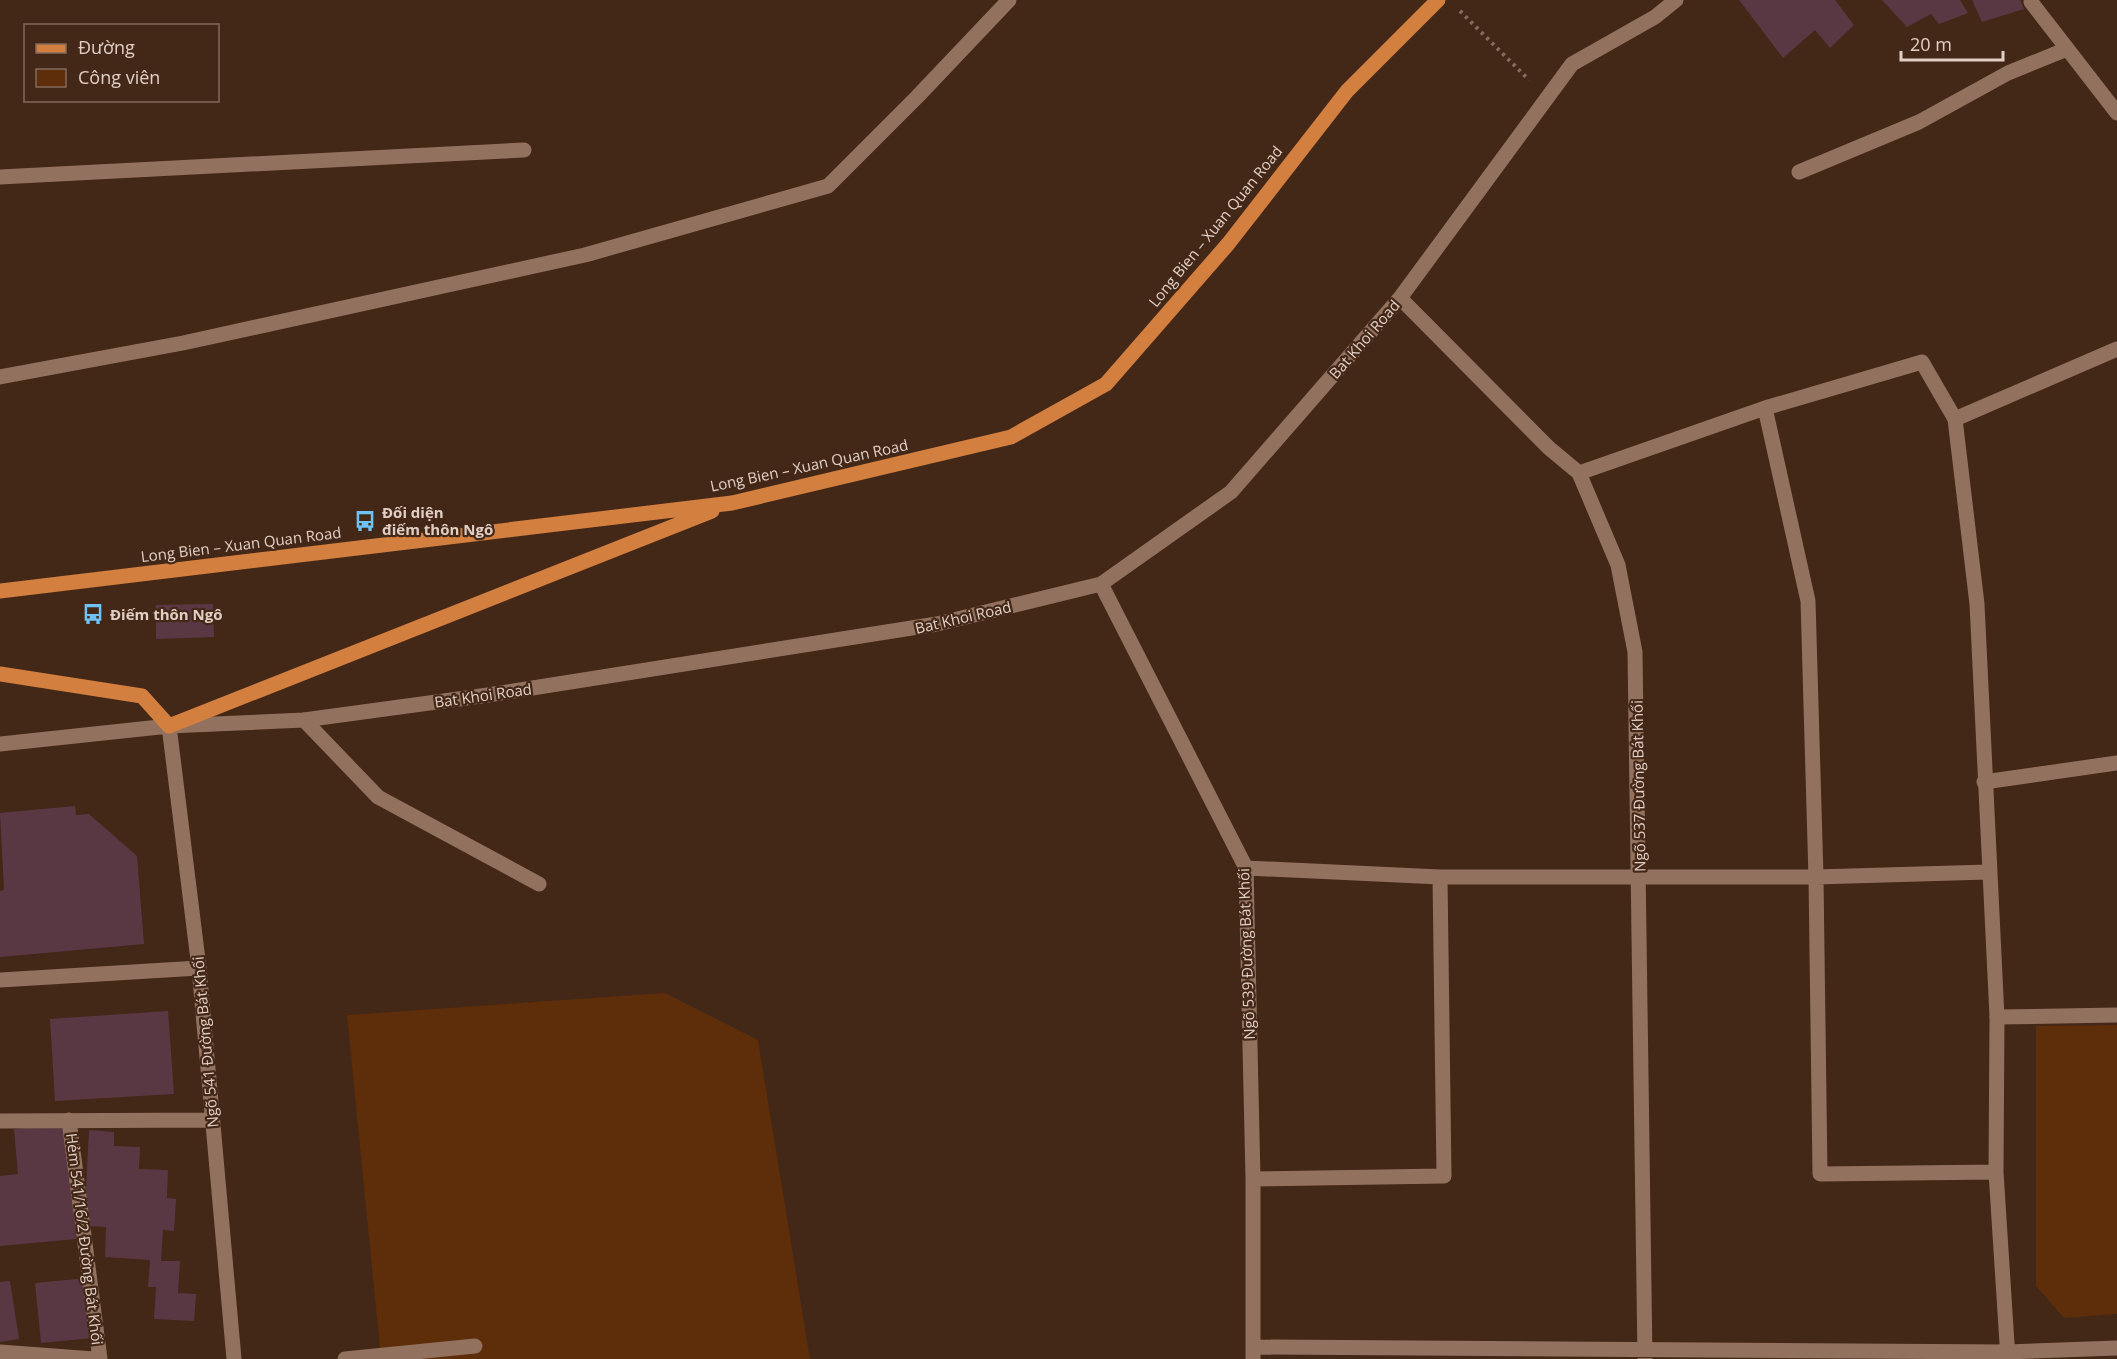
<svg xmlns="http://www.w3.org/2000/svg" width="2117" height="1359" viewBox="0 0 2117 1359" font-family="'Open Sans',sans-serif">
<rect width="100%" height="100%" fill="#432717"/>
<path fill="#5e2d09" d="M665 993 758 1040 810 1359H381L347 1015Z
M2117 1025V1314L2064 1318 2036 1286V1026Z"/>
<path fill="#5a3843" d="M1739 0H1835L1854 25 1830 48 1815 30 1783 58Z
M1882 0H1960L1968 13 1939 24 1931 14 1907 27Z
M1972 0H2020L2024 9 1982 22Z
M213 604 214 637 156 639V605Z
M75 806 76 815 89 814 137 856 144 944 0 957V891L4 890 0 813Z
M168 1011 174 1094 55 1101 50 1019Z
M67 1125 76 1239 0 1246V1176L18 1174 14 1129Z
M89 1130 114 1132V1146L140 1147 139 1169 168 1170 167 1198 176 1199 174 1231 163 1230 161 1261H180L178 1293 196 1294 194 1321 154 1319 156 1287H148L150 1260 105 1257 106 1227 84 1226Z
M87 1278 93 1338 41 1343 35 1283Z
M10 1281 19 1339 0 1342V1282Z"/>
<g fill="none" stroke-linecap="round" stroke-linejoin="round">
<path stroke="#836b5d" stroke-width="4" stroke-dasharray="3 4.5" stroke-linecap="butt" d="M1460 11 1529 80"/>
<path stroke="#92725f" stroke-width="15" d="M1799 172 1919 122 2008 73 2067 49
M0 177 524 150
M0 377 183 343 585 255 828 186 917 97 1009 0
M1955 419 2117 349
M304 720 378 797 539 884
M1984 782 2117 763"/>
<path stroke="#92725f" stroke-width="15" d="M1997 1017 2117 1015"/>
<path stroke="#92725f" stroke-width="15" d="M2031 2 2117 113
M1400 298 1549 448 1579 473 1618 565 1635 652 1645 1359
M1765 408 1808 601 1816 877 1820 1174 1996 1172
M1579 473 1765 408 1922 362 1955 419 1977 604 1997 1017 1996 1172 2008 1359
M1101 584 1246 868 1253 1179V1359
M169 726 199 968 234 1359
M0 744 169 726 304 720 488 695 937 624 1101 584 1231 492 1400 298 1572 64 1655 17 1676 0
M1246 868 1440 877H1816L1988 872
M0 980 199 968
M69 1120 100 1359
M0 1121 212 1120
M1253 1179 1444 1176 1440 877
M1253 1347 2008 1352 2117 1348
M0 1352 94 1359
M345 1359 475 1346"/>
<path stroke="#d27f3f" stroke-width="15" d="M0 591 732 503 1011 437 1106 384 1228 244 1347 91 1438 0
M0 674 142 696 169 726 712 511"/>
</g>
<defs>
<symbol id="bus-bare" viewBox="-9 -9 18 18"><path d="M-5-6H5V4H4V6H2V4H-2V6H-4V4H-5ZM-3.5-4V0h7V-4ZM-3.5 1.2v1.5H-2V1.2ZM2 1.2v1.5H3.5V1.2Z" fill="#6ec2f4" stroke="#432717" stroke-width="2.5" paint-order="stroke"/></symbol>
</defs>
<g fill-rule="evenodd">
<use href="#bus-bare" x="350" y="506" width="30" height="30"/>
<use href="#bus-bare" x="78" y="599" width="30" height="30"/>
</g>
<g text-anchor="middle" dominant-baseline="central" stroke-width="4.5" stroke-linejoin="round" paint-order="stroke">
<g font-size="15" fill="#e1cfc5" stroke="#432717">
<text transform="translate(1215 226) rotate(-51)">Long Bien – Xuan Quan Road</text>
<text transform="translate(1364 339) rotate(-49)">Bat Khoi Road</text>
<text transform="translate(809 465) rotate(-12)">Long Bien – Xuan Quan Road</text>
<text transform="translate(241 544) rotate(-7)">Long Bien – Xuan Quan Road</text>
<text transform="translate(963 617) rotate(-13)">Bat Khoi Road</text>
<text transform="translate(483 695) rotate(-8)">Bat Khoi Road</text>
<text transform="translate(1638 786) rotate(-91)">Ngõ 537 Đường Bát Khối</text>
<text transform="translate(1246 954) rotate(-92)">Ngõ 539 Đường Bát Khối</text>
<text transform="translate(205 1042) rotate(-95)">Ngõ 541 Đường Bát Khối</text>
<text transform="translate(85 1239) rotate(83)">Hẻm 541/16/2 Đường Bát Khối</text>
</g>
<g font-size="15" font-weight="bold" fill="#e1cfc5" stroke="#432717" text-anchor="start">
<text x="382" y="512">Đối diện<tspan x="382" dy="17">điếm thôn Ngô</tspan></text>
<text x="110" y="614">Điếm thôn Ngô</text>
</g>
</g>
<rect x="24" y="24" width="195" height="78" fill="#432717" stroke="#826a5d" stroke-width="1.5"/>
<rect x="36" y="44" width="30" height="9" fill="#d27f3f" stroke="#826a5d" stroke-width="1.5"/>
<text x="78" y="54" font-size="18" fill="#e1cfc5">Đường</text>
<rect x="36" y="69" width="30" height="18" fill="#5e2d09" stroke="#826a5d" stroke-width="1.5"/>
<text x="78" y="84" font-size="18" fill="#e1cfc5">Công viên</text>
<path d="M1901 51v9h102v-9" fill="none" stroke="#e1cfc5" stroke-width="3"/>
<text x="1910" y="51" font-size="18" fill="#e1cfc5" stroke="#432717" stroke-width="4.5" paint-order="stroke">20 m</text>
</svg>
